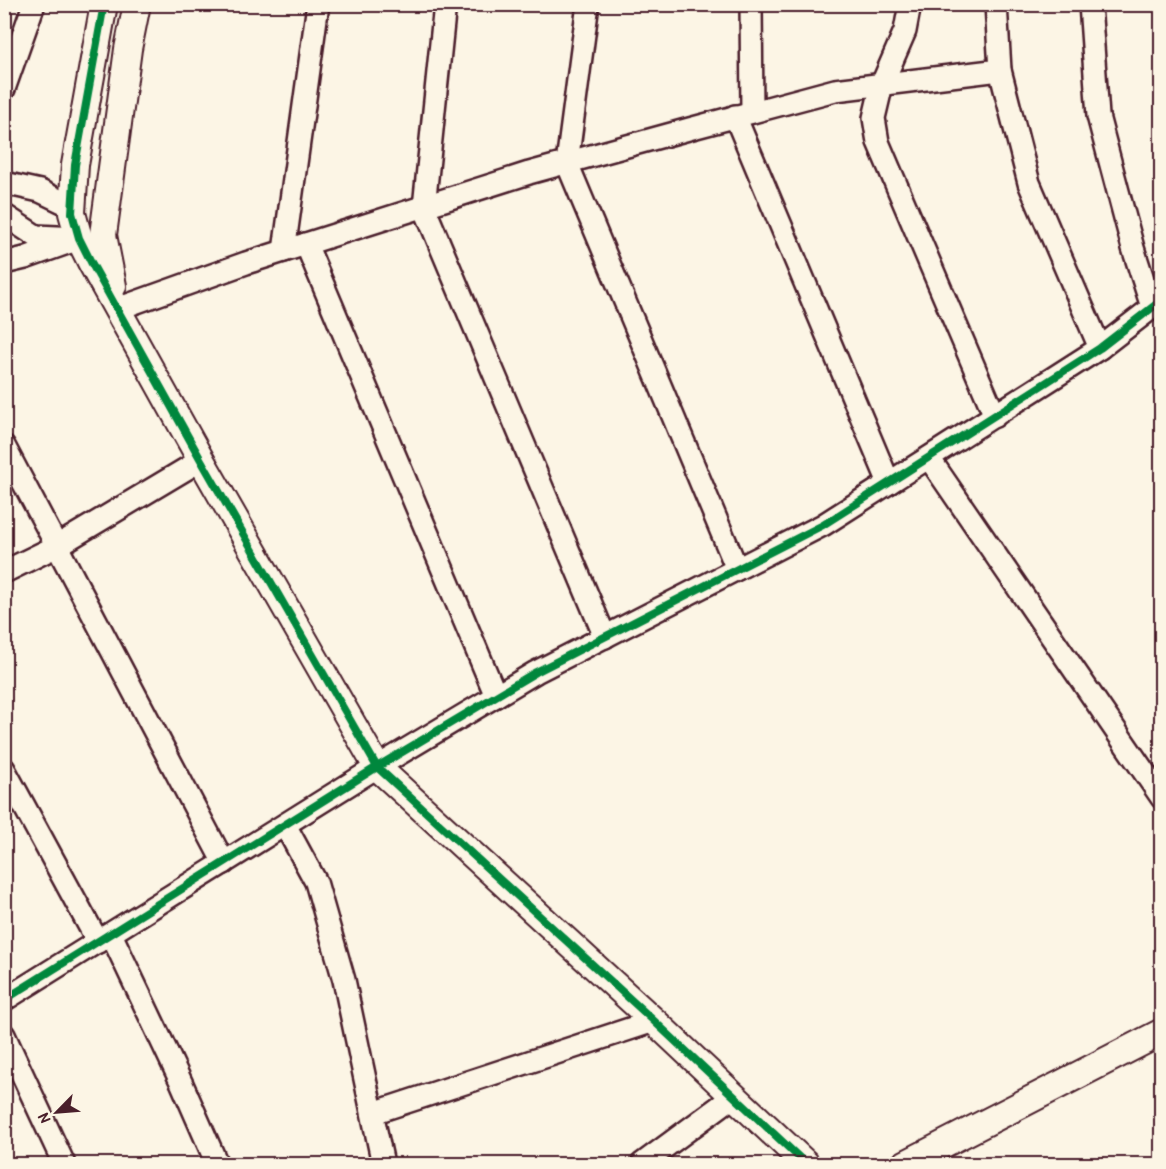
<svg xmlns="http://www.w3.org/2000/svg" width="1166" height="1169" font-family="'Patrick Hand',sans-serif">
	<style>
		.lines { fill: none; stroke-linecap: round; stroke-linejoin: round }
		.minor-casing { stroke: #4a1f2b; stroke-width: 26 }
		.tertiary-casing { stroke: #4a1f2b; stroke-width: 30 }
		.minor { stroke: #fcf5e5; stroke-width: 21 }
		.tertiary { stroke: #fcf5e5; stroke-width: 26 }
		.cycleway-casing { stroke: #fcf5e5; stroke-width: 11 }
		.cycleway { stroke: #00873e; stroke-width: 8 }
	</style>
	<rect width="100%" height="100%" fill="#fcf5e5"/>
	<filter id="ink" filterUnits="userSpaceOnUse"><feTurbulence type="fractalNoise" baseFrequency=".0167" numOctaves="2"/><feDisplacementMap in="SourceGraphic" scale="12" xChannelSelector="R" yChannelSelector="G"/><feConvolveMatrix kernelMatrix="1 2 1 2 8 2 1 2 1" color-interpolation-filters="sRGB"/></filter>
	<g filter="url(#ink)">
		<g class="lines">
			<g class="minor-casing">
				<g id="minor">
					<polyline points="445,4 424,207 605,637"/>
					<polyline points="588,4 567,163 737,569"/>
					<polyline points="751,4 752,112"/>
					<polyline points="910,4 905,31 882,84 874,118 878,142 995,416"/>
					<polyline points="996,4 1000,70 1029,183 1100,348"/>
					<polyline points="1090,4 1098,116 1133,248 1152,307"/>
					<polyline points="4,89 34,4"/>
					<polyline points="735,116 889,483"/>
					<polyline points="4,183 40,191 73,207"/>
					<polyline points="4,215 36,236 79,238"/>
					<polyline points="306,244 496,696"/>
					<polyline points="284,251 318,4"/>
					<polyline points="4,263 25,258 70,242"/>
					<polyline points="117,309 246,263 529,173 689,129 835,90 1000,70"/>
					<polyline points="4,446 224,863"/>
					<polyline points="929,458 1162,798"/>
					<polyline points="4,572 57,546 201,460"/>
					<polyline points="4,769 98,942"/>
					<polyline points="285,825 316,882 344,980 383,1164"/>
					<polyline points="111,934 182,1084 217,1164"/>
					<polyline points="4,1000 377,767 536,672 823,525 1100,348 1162,300"/>
					<polyline points="4,1035 64,1164"/>
					<polyline points="373,1113 654,1021"/>
					<polyline points="642,1164 734,1096"/>
				</g>
			</g>
			<g class="tertiary-casing">
				<g id="tertiary">
					<polyline points="104,4 75,165 72,213 79,238 92,264 201,460 377,767 654,1021 806,1164"/>
					<polyline points="113,286 103,235 128,49 137,4"/>
					<polyline points="905,1164 1162,1032"/>
				</g>
			</g>
			<use href="#minor" class="minor"/>
			<use href="#tertiary" class="tertiary"/>
			<g class="cycleway-casing">
				<g id="cycleway">
					<polyline points="104,4 75,165 72,213 79,238 92,264 201,460 377,767 654,1021 806,1164"/>
					<polyline points="4,1000 377,767 536,672 823,525 1100,348 1162,300"/>
				</g>
			</g>
			<use href="#cycleway" class="cycleway"/>
		</g>
	</g>
	<rect width="1166" height="1169" fill="none" stroke="#fcf5e5" stroke-width="24"/>
	<rect x="12" y="12" width="1142" height="1145" fill="none" stroke="#4a1f2b" stroke-width="2" filter="url(#ink)"/>
	<g transform="translate(57 1112) rotate(245)" stroke="#fcf5e5" stroke-width="4.5" paint-order="stroke">
	<path d="M0-4.5L10 22L0 15L-10 22Z" fill="#4a1f2b"/>
	<text y="-9" font-size="16" font-weight="bold" text-anchor="middle" fill="#4a1f2b">N</text>
	</g>
</svg>
